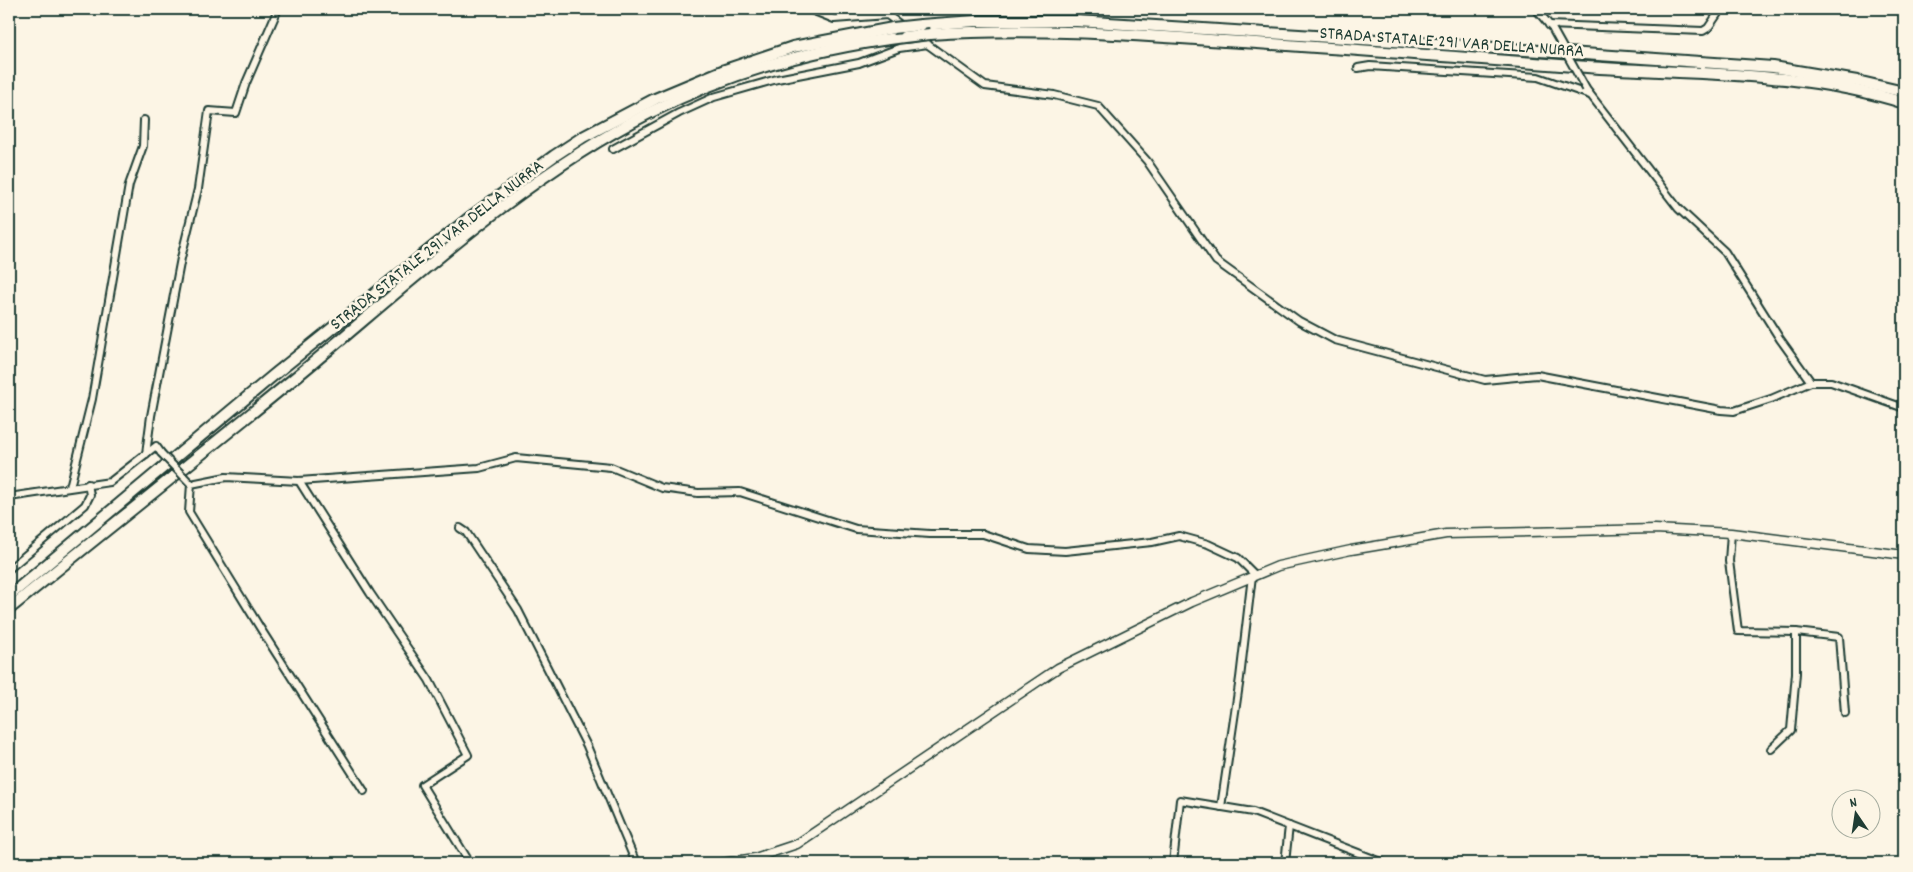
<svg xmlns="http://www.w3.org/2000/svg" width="1913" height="872" font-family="Dekko,sans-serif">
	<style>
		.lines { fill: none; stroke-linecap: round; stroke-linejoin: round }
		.minor-casing { stroke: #1f3d34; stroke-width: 10 }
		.tertiary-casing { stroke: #1f3d34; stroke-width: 11 }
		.trunk-casing { stroke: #1f3d34; stroke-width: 14 }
		.minor { stroke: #fcf5e5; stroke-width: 6 }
		.tertiary { stroke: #fcf5e5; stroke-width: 8 }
		.trunk { stroke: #fcf5e5; stroke-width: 10 }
		.minor-bridge-casing { stroke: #1f3d34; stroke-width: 10; stroke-linecap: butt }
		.trunk-bridge-casing { stroke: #1f3d34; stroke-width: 14; stroke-linecap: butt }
		.minor-bridge { stroke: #fcf5e5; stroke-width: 6 }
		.trunk-bridge { stroke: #fcf5e5; stroke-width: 10 }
		.labels { text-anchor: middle; stroke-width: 5; stroke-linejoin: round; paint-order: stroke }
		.street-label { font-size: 18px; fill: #1f3d34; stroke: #fcf5e5 }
	</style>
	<rect width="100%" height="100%" fill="#fcf5e5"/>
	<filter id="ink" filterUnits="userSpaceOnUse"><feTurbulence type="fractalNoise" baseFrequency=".02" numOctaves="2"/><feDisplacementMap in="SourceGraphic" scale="10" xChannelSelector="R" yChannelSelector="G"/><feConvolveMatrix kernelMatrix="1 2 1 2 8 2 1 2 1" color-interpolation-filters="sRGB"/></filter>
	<g filter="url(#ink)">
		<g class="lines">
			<g class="minor-casing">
				<g id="minor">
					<polyline points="809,9 834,19 887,15 985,86 1054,95 1098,106 1147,161 1216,261 1299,321 1335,340 1485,380 1537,375 1721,410 1734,411 1771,399 1811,382 1831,382 1904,408"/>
					<polyline points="1536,9 1551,27"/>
					<polyline points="1549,25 1703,31 1708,28 1721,9"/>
					<polyline points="1358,68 1370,66 1538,77 1590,95"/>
					<polyline points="1586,89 1678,208 1725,252 1780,339 1811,382"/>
					<polyline points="613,149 679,113 714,97 777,79 859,63 899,48 928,44"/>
					<polyline points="146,454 151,416 181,258 198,189 209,111 236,113 246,83 278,9"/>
					<polyline points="299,481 370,593 429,680 468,755 422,785 470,863"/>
					<polyline points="70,487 92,399 129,185 143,146 144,120"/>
					<polyline points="9,497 110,482 156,446 161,453"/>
					<polyline points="460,528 466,532 518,610 587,746 636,863"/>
					<polyline points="1731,533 1729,561 1738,631 1796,632 1839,637 1845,713"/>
					<polyline points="9,569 85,505 90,495 88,484"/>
					<polyline points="1771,749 1791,730 1796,673 1796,632"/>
					<polyline points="364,791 262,631 189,512 191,484 226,477 299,481 479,468 516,458 611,467 662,488 698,493 740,492 856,529 930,534 983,534 1029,549 1065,551 1152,542 1179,536 1208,544 1238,558 1255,575"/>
					<polyline points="1221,807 1240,678 1252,576"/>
					<polyline points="1173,863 1180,800 1253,812 1384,863"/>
					<polyline points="1285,863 1289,826"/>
				</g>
			</g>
			<g class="tertiary-casing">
				<polyline id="tertiary" points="722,863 755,858 797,844 1058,668 1192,602 1278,566 1351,550 1446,534 1655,529 1731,533 1904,555"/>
			</g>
			<g class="trunk-casing">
				<g id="trunk">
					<polyline points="921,25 975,21 1077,21 1393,41 1773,67 1857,81 1904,92"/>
					<path d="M 930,34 C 1028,27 1126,34 1225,41 C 1341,48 1457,57 1573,66 C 1683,75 1798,69 1904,103"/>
					<polyline points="9,596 275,374 468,219 554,156 583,137 655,99 722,71 793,47 893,28"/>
					<path d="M 9,609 C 108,528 209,449 308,367 C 416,277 525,176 651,112 C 729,72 817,48 904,37"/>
				</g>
			</g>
			<use href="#minor" class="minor"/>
			<use href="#tertiary" class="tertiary"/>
			<use href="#trunk" class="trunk"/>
			<g class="minor-bridge-casing">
				<g id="minor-bridge">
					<polyline points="1553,30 1586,89"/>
					<polyline points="161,453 191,484"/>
				</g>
			</g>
			<g class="trunk-bridge-casing">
				<g id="trunk-bridge">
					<polyline points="893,28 921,25"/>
					<polyline points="904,37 930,34"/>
				</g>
			</g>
			<use href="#minor-bridge" class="minor-bridge"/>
			<use href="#trunk-bridge" class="trunk-bridge"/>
		</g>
	</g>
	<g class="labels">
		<g class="street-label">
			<text transform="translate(1452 41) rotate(4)" y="6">STRADA STATALE 291 VAR DELLA NURRA</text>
			<text transform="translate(436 244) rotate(-38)" y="6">STRADA STATALE 291 VAR DELLA NURRA</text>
		</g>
	</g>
	<rect width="1913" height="872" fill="none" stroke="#fcf5e5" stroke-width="30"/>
	<rect x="15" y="15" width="1883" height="842" fill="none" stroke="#1f3d34" stroke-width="2" filter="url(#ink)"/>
	<g transform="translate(1856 814) rotate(347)"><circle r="24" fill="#fcf5e5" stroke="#a4ab9e"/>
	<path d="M0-4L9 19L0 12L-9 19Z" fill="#1f3d34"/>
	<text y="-8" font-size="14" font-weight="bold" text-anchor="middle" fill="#1f3d34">N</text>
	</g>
</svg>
